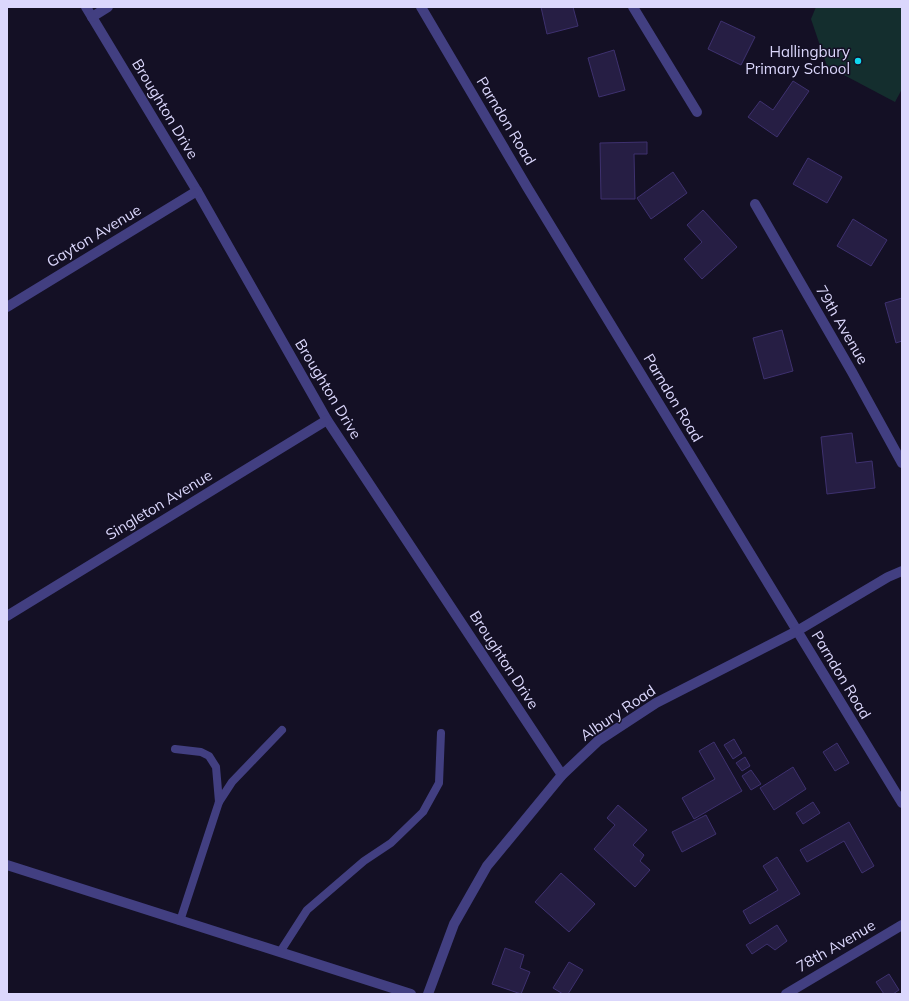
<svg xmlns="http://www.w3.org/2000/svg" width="909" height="1001" font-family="Mulish,sans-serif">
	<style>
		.green { fill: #142e2e }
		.building { fill: #261e44; stroke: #3e316f }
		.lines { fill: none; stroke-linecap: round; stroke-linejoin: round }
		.service { stroke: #423f81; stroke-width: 8 }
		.minor { stroke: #423f81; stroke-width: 10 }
		.poi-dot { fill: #10d8ef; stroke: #141025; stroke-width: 1.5 }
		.labels { text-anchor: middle; stroke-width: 3; stroke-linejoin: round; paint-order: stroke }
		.poi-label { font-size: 15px; fill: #dbd7fc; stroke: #141025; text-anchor: end }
		.street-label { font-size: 15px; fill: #dbd7fc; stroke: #141025 }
	</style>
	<rect width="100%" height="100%" fill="#141025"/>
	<polygon class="green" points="816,7 902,7 902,89 895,102 827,66 811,19"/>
	<g class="building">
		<polygon points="541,7 573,7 578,26 547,34"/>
		<polygon points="721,21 755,37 741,65 708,49"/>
		<polygon points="614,50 625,90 599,97 588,58"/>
		<polygon points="793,81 809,91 777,137 748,117 760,101 773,110"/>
		<polygon points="647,142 647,154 634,154 635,199 601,199 600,143"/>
		<polygon points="808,158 842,177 827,203 793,184"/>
		<polygon points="673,172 687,193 651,219 637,198"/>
		<polygon points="703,210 737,247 702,279 684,259 702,242 687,225"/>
		<polygon points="853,219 887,240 871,266 837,246"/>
		<polygon points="902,298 902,341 896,343 885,303"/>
		<polygon points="782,330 793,371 764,379 753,338"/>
		<polygon points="852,433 856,463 872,461 875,488 827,494 821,437"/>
		<polygon points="734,739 742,753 733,759 724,745"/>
		<polygon points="714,742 742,791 694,819 682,798 715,779 699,751"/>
		<polygon points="837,743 849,763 835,771 823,752"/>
		<polygon points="745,757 750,766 742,771 736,763"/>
		<polygon points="793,767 806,789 774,810 760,788"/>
		<polygon points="751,770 761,784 751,790 742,776"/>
		<polygon points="813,802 820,813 803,824 796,813"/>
		<polygon points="618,805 647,830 633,845 644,855 640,861 650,870 635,887 594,849 615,825 607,818"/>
		<polygon points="706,815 716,834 682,852 672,832"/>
		<polygon points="849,822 874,866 862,873 844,841 807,862 800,850"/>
		<polygon points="777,857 800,894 750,924 743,911 778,890 763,866"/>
		<polygon points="561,873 595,904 569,932 535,902"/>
		<polygon points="777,925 787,941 775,950 767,944 752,954 746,945"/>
		<polygon points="505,948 524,955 520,968 530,972 521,994 492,984"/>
		<polygon points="569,962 583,970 568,994 563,994 553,988"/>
		<polygon points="889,974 899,990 893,994 884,994 876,982"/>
	</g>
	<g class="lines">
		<g class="service">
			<polyline points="175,749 201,752 209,756 216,767 219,802 180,921"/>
			<polyline points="219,802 232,782 282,730"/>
			<polyline points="280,952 307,910 364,861 391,843 423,812 439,783 441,733"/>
		</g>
		<g class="minor">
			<polyline points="86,7 197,191 327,420 562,775"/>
			<polyline points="421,7 527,187 902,803"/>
			<polyline points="633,7 697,112"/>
			<polyline points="92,17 108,7"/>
			<polyline points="755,204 852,372 902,463"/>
			<polyline points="7,307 197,191"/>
			<polyline points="7,616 327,420"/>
			<polyline points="7,865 411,994"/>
			<polyline points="428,994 454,924 487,866 562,775 598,741 656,703 797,631 888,577 902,571"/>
			<polyline points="786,994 902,925"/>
		</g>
	</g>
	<circle class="poi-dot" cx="858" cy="61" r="4"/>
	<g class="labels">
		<g class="poi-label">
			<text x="850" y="57">Hallingbury<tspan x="850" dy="17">Primary School</tspan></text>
		</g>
		<g class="street-label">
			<text transform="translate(165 109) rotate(59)" y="5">Broughton Drive</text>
			<text transform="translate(506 121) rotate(59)" y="5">Parndon Road</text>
			<text transform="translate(94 236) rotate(-31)" y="5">Gayton Avenue</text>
			<text transform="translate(842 325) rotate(60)" y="5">79th Avenue</text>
			<text transform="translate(328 389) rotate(59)" y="5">Broughton Drive</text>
			<text transform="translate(673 398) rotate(59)" y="5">Parndon Road</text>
			<text transform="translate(159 505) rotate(-31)" y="5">Singleton Avenue</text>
			<text transform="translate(504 660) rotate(57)" y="5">Broughton Drive</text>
			<text transform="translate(841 675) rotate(59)" y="5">Parndon Road</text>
			<text transform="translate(618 713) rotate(-34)" y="5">Albury Road</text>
			<text transform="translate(836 946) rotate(-30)" y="5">78th Avenue</text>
		</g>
	</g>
	<rect width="909" height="1001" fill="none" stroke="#dbd7fc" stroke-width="16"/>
</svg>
